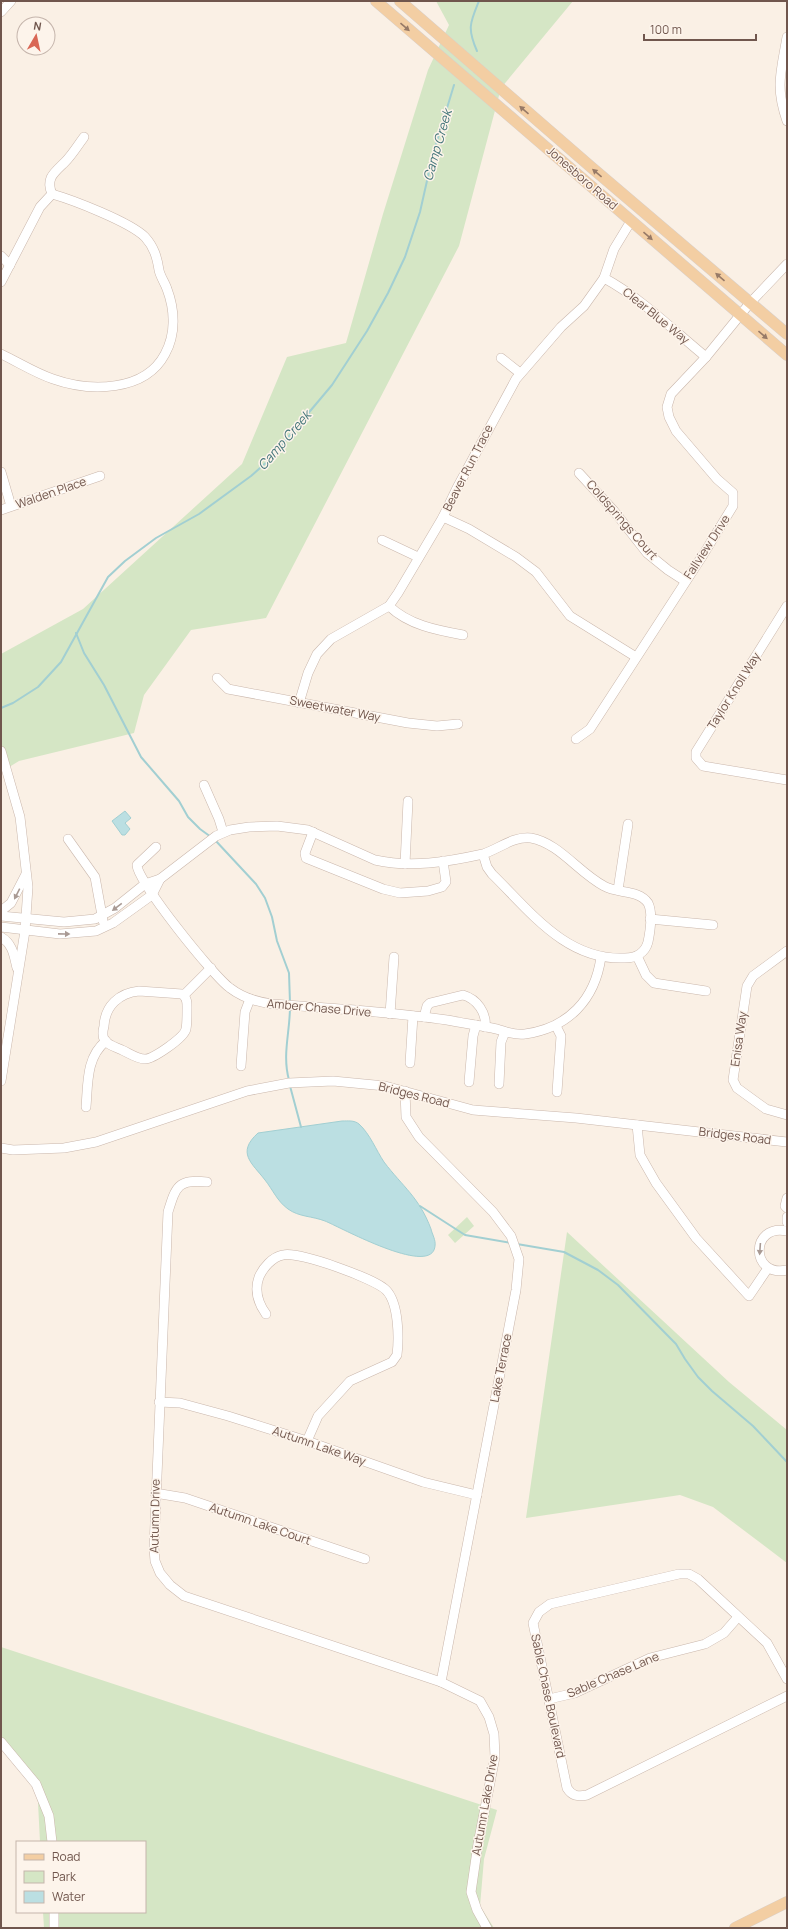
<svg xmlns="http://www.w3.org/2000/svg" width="788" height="1929" font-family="Manrope,sans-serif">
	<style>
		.green { fill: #d5e6c5 }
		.water { fill: #bbdfe2; stroke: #a2cfd2 }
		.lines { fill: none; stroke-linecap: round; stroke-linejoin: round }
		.stream { stroke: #a2cfd2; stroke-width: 2 }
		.minor-casing { stroke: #cab7ac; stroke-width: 10 }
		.major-casing { stroke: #d7d0cd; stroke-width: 12 }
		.minor { stroke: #fff; stroke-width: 9 }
		.major { stroke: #f3cea3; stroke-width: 11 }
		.oneway { fill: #977a67 }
		.oneway2 { fill: #a99a94 }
		.labels { text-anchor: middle; stroke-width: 3; stroke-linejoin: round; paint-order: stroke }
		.street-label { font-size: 12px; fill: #70564d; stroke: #fdf4eb }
		.water-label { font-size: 13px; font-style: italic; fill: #45777b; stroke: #fdf4eb }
	</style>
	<rect width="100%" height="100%" fill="#faf0e5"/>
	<g class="green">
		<polygon points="436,1 573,1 501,88 459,246 266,618 191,630 144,695 134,733 19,761 1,772 1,654 83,609 242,464 287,357 346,343 383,214 428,70 449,25"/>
		<polygon points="467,1217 474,1226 455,1243 448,1235"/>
		<polygon points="567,1232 729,1382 787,1430 787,1563 713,1507 680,1495 526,1518"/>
		<polygon points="1,1647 497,1810 484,1859 480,1906 494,1928 44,1928 43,1912 145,1912 145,1842 40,1842 37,1783 1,1745"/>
	</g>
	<g class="water">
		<polygon points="125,811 131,818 125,823 130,829 125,835 122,835 112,821"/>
		<path d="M 342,1121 C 348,1121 354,1120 359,1124 C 370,1134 376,1150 384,1162 C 403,1187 419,1197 431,1229 C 432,1234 436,1240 435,1246 C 432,1278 340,1227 325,1221 C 312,1216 299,1217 288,1209 C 277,1201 273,1190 265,1180 C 252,1163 236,1153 258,1133 Z"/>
	</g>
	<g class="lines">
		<g class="stream">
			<path d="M 477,51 C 467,28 470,23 479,1"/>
			<polyline points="76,633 84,653 104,685 141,757 179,801 188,817 200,829 211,837"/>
			<polyline points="1,708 13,703 38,687 61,662 108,577 125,561 156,538 199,514 251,476 269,460 332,385 367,331 388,293 405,257 420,212 433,154 454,85"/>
			<polyline points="215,840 256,884 265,898 272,917 277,941 289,973 290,1003"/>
			<path d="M 289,1080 C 282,1055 290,1032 290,1007"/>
			<polyline points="290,1086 301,1127"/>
			<polyline points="420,1206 465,1235 511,1243"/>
			<polyline points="517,1244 564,1252 598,1270 618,1285 676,1344 685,1359 698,1377 712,1391 753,1426 787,1462"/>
		</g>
		<g class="minor-casing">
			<g id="minor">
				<polyline points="1,12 11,1"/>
				<path d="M 787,37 C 781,72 775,87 787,121"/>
				<path d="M 52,194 C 45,178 55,172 65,162 C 72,155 78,145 84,137"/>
				<polyline points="1,256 10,265"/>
				<path d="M 604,278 C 641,298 673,330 706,357"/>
				<polyline points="1,282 40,207 52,194"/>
				<path d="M 1,354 C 18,362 35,373 53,379 C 90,392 145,392 165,354 C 176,334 175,310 167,289 C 165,283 160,276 159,270 C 157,257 154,247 145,237 C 130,222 73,200 52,194"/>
				<polyline points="501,358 520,373"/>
				<polyline points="1,472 11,506"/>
				<polyline points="579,473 614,511 647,553 668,570 685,581"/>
				<polyline points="1,510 100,476"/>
				<polyline points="443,517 469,529 516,557 536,572 570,616 636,657"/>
				<polyline points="382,540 418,557"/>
				<path d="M 389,606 C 409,625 436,630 463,635"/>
				<polyline points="787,606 696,752 696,758 703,766 787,780"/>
				<polyline points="217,678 228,689 408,723 437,726 458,724"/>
				<polyline points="299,703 308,673 317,654 331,639 389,606 398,593 443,517 457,488 516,379 561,327 584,306 604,278 614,249 631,221"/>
				<polyline points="576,739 590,729 703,555 733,506 733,493 717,479 676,431 669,417 667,407 671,394 706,357 750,303 787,264"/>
				<polyline points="1,751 20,817 28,887 25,931 1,1081"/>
				<polyline points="204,785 219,819 223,832"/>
				<polyline points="313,832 305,853 306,858 383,889 400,893 428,891 442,887 446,882 443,861"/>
				<polyline points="68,839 95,877 103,921"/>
				<path d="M 156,847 L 137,865 C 137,881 214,977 230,988 C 243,998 257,1002 272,1004 C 331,1008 390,1012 447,1020 C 462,1023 477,1025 492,1028 C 503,1030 513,1036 525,1034 C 568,1028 595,1000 601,957"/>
				<polyline points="405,864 408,801"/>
				<polyline points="618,890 628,824"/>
				<polyline points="1,911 11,903 26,874"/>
				<path d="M 1,916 L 64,922 L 95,919 L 115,908 L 145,884 L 160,879 L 216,836 L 230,830 L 249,827 L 277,826 L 308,830 L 375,860 C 411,868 447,862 483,854 L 487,867 L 492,874 C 530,911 566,961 625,958 C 636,958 645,953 648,942 C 650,932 653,913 648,903 C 638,889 617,894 604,886 C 579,873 559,843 531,838 C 513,836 499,849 483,854"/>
				<polyline points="650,919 713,925"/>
				<polyline points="1,927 60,934 96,931 113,923 152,895 160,879"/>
				<path d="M 1,937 C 13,944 14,956 17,968"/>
				<polyline points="787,951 753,976 747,986 733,1080 737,1088 766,1109 787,1115"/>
				<polyline points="637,956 646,975 654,983 706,991"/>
				<path d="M 139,991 L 182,994 C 188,999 187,1004 187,1011 C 187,1017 187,1024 186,1029 C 184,1038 153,1059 145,1059 C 137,1059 129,1053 122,1050 C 116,1047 107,1045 104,1039 C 102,1035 103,1030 104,1026 C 105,1006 119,993 139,991 Z"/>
				<polyline points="184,995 211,968"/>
				<polyline points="390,1014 394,957"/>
				<path d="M 424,1017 L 427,1006 L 430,1003 L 463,995 C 477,999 487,1013 485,1027"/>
				<polyline points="556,1026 561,1036 557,1092"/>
				<polyline points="410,1063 413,1016"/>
				<polyline points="241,1066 245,1012 250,999"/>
				<polyline points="469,1082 473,1036 476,1025"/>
				<polyline points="499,1084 501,1042 505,1032"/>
				<polyline points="405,1091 406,1117 419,1137 493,1212 511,1236 519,1259 516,1290 441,1682"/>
				<path d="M 86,1107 C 88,1084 86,1057 106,1041"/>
				<polyline points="637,1125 640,1155 656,1183 696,1238 749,1296 768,1268"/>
				<polyline points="1,1148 13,1150 64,1148 96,1142 247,1091 289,1083 333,1081 385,1086 473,1110 576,1118 787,1142"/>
				<path d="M 207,1182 C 178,1179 176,1186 168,1212 L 154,1548 L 155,1561 L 160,1573 L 170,1585 L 184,1596 L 441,1682 L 480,1701 L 489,1717 L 494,1734 L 495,1757 L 478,1844 L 471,1892 L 477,1910 L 487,1928"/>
				<polyline points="787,1198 785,1206 787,1208"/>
				<polyline points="787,1217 787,1222"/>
				<path d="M 787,1231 C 750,1223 750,1278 787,1270"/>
				<path d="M 266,1314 C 258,1303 254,1291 259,1277 C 263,1268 272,1257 283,1255 C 299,1251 375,1279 386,1290 C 399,1303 399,1339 397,1355 L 392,1362 L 350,1381 L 318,1416 L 307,1441"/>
				<polyline points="159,1402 180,1403 228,1416 307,1441 423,1482 477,1495"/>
				<polyline points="155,1493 185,1498 365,1559"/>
				<path d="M 787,1679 L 767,1643 L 698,1579 L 689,1574 L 679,1574 L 550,1604 L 539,1612 L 533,1623 L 567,1788 C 572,1796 578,1797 587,1795 L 787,1696"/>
				<polyline points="549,1699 575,1693 650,1658 705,1644 724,1633 738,1617"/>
				<polyline points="1,1742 36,1784 49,1816 52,1842"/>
				<polyline points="54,1928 54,1912"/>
			</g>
		</g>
		<g class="major-casing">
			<g id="major">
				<polyline points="376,1 787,355"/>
				<polyline points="400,1 591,167 787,334"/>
				<polyline points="735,1928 787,1902"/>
			</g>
		</g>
		<use href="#minor" class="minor"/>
		<use href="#major" class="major"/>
	</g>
	<defs><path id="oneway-solid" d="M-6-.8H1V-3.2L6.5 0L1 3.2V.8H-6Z"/></defs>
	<g class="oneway">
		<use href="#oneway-solid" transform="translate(405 27) rotate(41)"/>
		<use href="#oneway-solid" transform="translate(524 110) rotate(-139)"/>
		<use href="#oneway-solid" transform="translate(597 173) rotate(-140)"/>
		<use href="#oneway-solid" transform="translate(648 236) rotate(41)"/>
		<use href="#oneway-solid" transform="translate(720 277) rotate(-139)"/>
		<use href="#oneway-solid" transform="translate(763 335) rotate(41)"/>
	</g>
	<g class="oneway2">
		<use href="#oneway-solid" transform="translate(17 894) rotate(117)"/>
		<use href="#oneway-solid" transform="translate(117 907) rotate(143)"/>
		<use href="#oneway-solid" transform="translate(64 934) rotate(1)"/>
		<use href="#oneway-solid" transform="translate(760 1249) rotate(94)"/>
	</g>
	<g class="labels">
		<g class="street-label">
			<text transform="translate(582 178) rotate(41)" y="4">Jonesboro Road</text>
			<text transform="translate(656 316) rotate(39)" y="4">Clear Blue Way</text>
			<text transform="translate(468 468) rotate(-63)" y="4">Beaver Run Trace</text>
			<text transform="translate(51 493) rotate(-19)" y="4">Walden Place</text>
			<text transform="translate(622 520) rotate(49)" y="4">Coldsprings Court</text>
			<text transform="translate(707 547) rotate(-57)" y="4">Fallview Drive</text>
			<text transform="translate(734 691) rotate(-58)" y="4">Taylor Knoll Way</text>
			<text transform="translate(335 709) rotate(11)" y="4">Sweetwater Way</text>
			<text transform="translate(319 1008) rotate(5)" y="4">Amber Chase Drive</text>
			<text transform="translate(739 1039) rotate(-82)" y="4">Enisa Way</text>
			<text transform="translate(414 1095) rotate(14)" y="4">Bridges Road</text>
			<text transform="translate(735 1136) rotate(7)" y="4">Bridges Road</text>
			<text transform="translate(501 1368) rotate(-79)" y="4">Lake Terrace</text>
			<text transform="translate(319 1446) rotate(19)" y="4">Autumn Lake Way</text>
			<text transform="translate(155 1516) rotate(-89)" y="4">Autumn Drive</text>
			<text transform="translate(260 1524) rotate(19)" y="4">Autumn Lake Court</text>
			<text transform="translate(613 1675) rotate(-23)" y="4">Sable Chase Lane</text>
			<text transform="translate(548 1696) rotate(78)" y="4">Sable Chase Boulevard</text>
			<text transform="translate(485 1805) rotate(-80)" y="4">Autumn Lake Drive</text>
		</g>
		<g class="water-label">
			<text transform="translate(437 145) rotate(-74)" y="5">Camp Creek</text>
			<text transform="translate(284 440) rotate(-49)" y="5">Camp Creek</text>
		</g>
	</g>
	<rect width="788" height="1929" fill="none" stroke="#70564d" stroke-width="4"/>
	<rect x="16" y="1841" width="130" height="72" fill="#fdf4eb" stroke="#c5b5ac"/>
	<rect x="24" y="1854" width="20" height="6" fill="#f3cea3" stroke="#c5b5ac"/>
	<text x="52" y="1861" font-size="12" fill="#70564d">Road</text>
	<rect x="24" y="1871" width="20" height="12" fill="#d5e6c5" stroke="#c5b5ac"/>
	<text x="52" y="1881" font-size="12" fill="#70564d">Park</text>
	<rect x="24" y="1891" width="20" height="12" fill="#bbdfe2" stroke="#c5b5ac"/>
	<text x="52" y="1901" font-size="12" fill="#70564d">Water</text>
	<g transform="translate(36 36) rotate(9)"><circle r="19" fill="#fdf4eb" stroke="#c5b5ac"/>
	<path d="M0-3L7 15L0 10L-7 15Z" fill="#d96755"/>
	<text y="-6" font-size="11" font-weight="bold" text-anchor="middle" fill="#70564d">N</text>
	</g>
	<path d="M644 34v6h112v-6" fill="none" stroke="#70564d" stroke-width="2"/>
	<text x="650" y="34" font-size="12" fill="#70564d" stroke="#fdf4eb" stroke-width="3" paint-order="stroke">100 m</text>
</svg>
